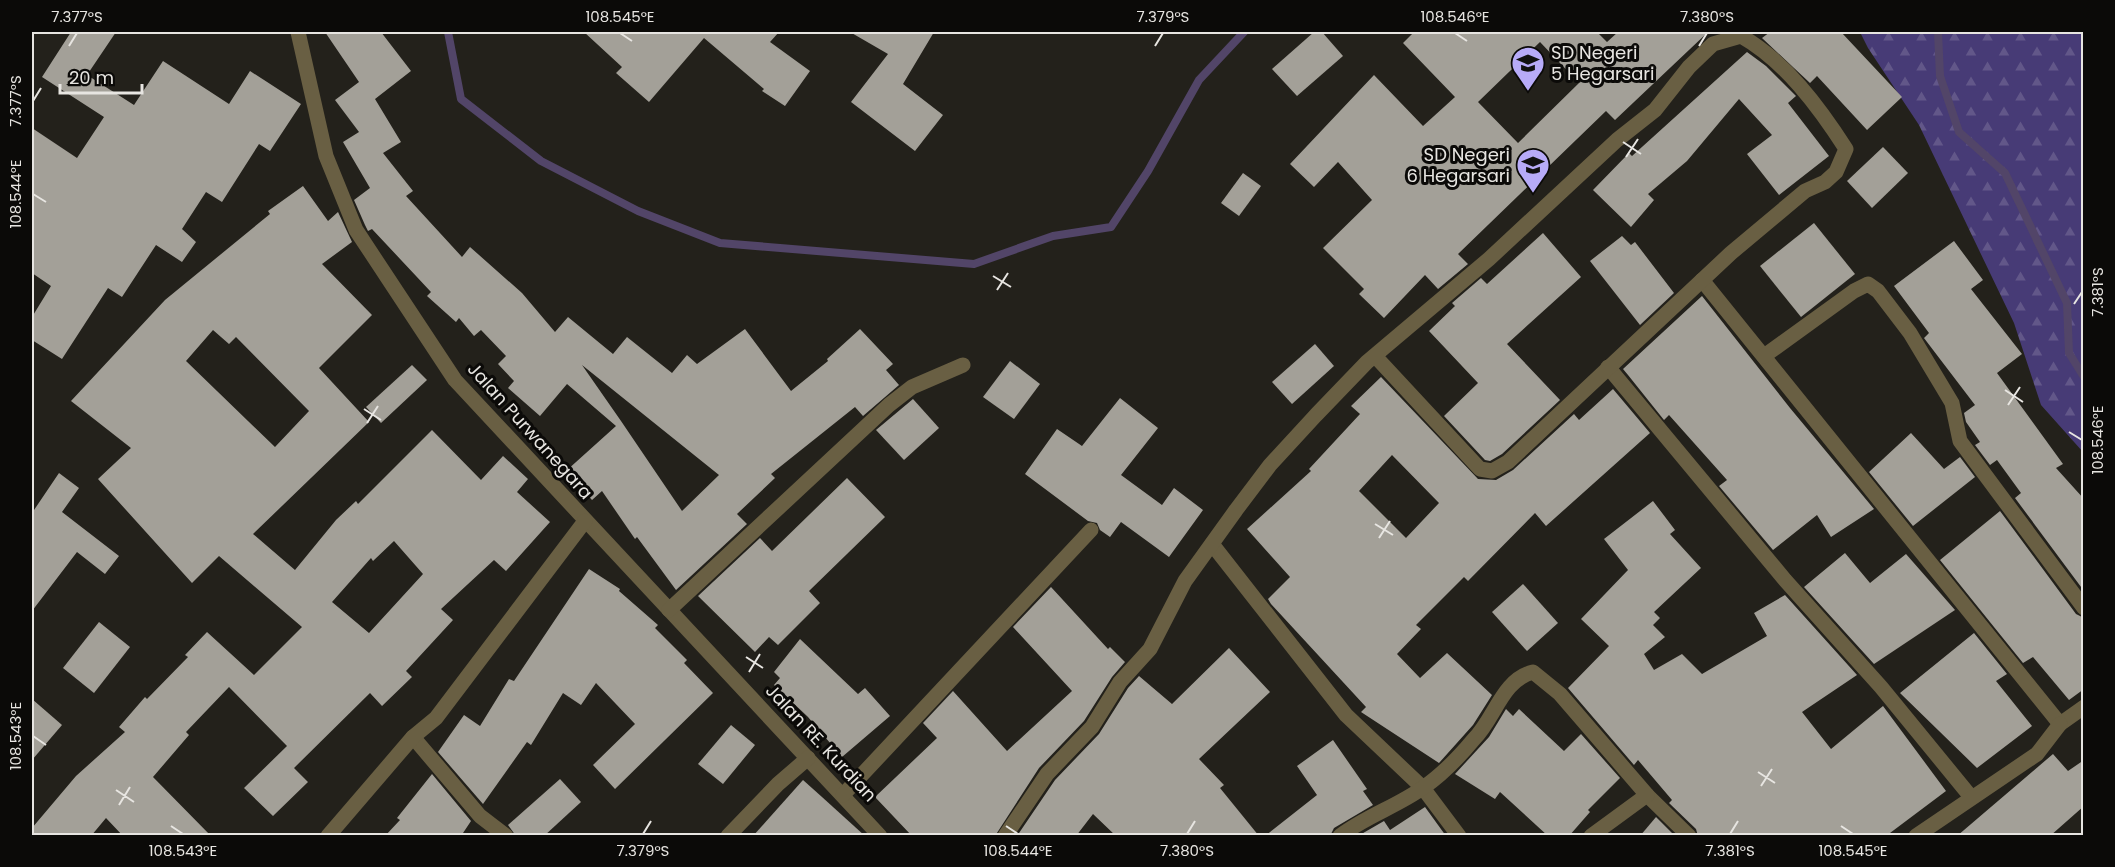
<svg xmlns="http://www.w3.org/2000/svg" width="2115" height="867" font-family="Poppins,sans-serif">
	<style>
		.forest { fill: url(#forest-firs) }
		.lines { fill: none; stroke-linecap: round; stroke-linejoin: round }
		.stream { stroke: #524568; stroke-width: 8 }
		.building { fill: #a3a098; fill-rule: evenodd }
		.minor { stroke: #695f43; stroke-width: 15 }
		.ticks { fill: none; stroke: #e7e5e1; stroke-width: 2 }
		.labels { text-anchor: middle; stroke-width: 6; stroke-linejoin: round; paint-order: stroke }
		.poi-label { font-size: 18px; fill: #e7e5e1; stroke: #0b0a08; text-anchor: start }
		.street-label { font-size: 18px; fill: #e7e5e1; stroke: #0b0a08 }
		.neatline { fill: none; stroke: #e7e5e1; stroke-width: 2 }
		.ticks-label { font-size: 15px; text-anchor: middle; fill: #e7e5e1 }
	</style>
	<defs>
		<pattern id="forest-firs" width="22" height="20" patternUnits="userSpaceOnUse" patternTransform="scale(1.5)"><rect width="22" height="20" fill="#473b76"/><path d="M5 1l3.5 6h-7zM16 11l3.5 6h-7z" fill="#625789"/></pattern>
	</defs>
	<rect width="100%" height="100%" fill="#23211b"/>
	<polygon class="forest" points="1860,32 2083,32 2083,452 2041,405 2014,323 1919,125 1868,48"/>
	<g class="lines">
		<g class="stream">
			<polyline points="448,32 461,99 541,161 638,211 720,243 974,264 1053,236 1111,227 1148,171 1199,80 1244,32"/>
			<polyline points="1938,32 1940,76 1959,132 2005,173 2067,303 2069,353 2084,377"/>
		</g>
	</g>
	<g class="building">
		<polygon points="71,32 116,32 87,75 134,105 163,61 229,104 250,71 301,104 270,151 259,144 222,202 206,192 182,229 196,242 182,262 156,245 122,297 108,288 62,359 32,340 32,317 51,286 32,273 32,128 77,158 104,117 42,77"/>
		<path d="M 325,32 L 381,32 L 411,71 L 375,99 L 401,142 L 383,153 L 413,191 L 406,196 L 462,257 L 470,247 L 522,293 L 555,332 L 568,317 L 613,354 L 627,337 L 672,373 L 687,355 L 697,364 L 745,329 L 791,391 L 828,361 L 827,359 L 860,329 L 893,364 L 886,370 L 899,385 L 863,416 L 855,407 L 771,474 L 775,478 L 737,514 L 747,524 L 676,590 L 637,537 L 635,539 L 602,491 L 592,500 L 566,471 L 616,426 L 567,384 L 540,416 L 508,388 L 514,381 L 498,364 L 506,356 L 481,330 L 474,336 L 459,318 L 456,322 L 427,296 L 431,292 L 372,229 L 368,231 L 365,225 L 354,200 L 370,188 L 343,142 L 359,132 L 335,100 L 359,82 ZM 582,365 L 719,475 L 682,511 L 621,421 Z"/>
		<polygon points="584,32 779,32 770,42 810,71 785,106 762,91 764,89 704,38 649,102 616,73 622,67"/>
		<polygon points="850,32 934,32 903,84 943,115 915,151 851,102 888,54"/>
		<polygon points="1314,32 1322,32 1343,56 1297,96 1272,69"/>
		<path d="M 1414,32 L 1597,32 L 1607,42 L 1618,32 L 1708,32 L 1615,120 L 1606,111 L 1458,254 L 1468,264 L 1438,289 L 1425,275 L 1384,318 L 1359,294 L 1364,289 L 1323,248 L 1372,200 L 1338,162 L 1314,187 L 1290,164 L 1374,75 L 1423,126 L 1455,97 L 1403,43 ZM 1540,42 L 1579,83 L 1518,143 L 1478,102 Z"/>
		<polygon points="1770,32 1841,32 1902,97 1867,130 1817,76 1810,83 1762,38"/>
		<polygon points="1747,52 1766,66 1796,96 1788,103 1829,156 1779,195 1747,154 1772,135 1739,99 1687,161 1648,194 1654,200 1631,227 1593,190 1629,153 1632,156"/>
		<polygon points="1883,147 1908,173 1872,208 1847,181"/>
		<polygon points="1243,173 1261,186 1239,216 1221,203"/>
		<path d="M 303,186 L 328,221 L 338,212 L 352,242 L 322,264 L 372,315 L 319,368 L 369,422 L 253,534 L 295,570 L 336,520 L 356,501 L 358,504 L 432,430 L 481,480 L 503,456 L 528,479 L 517,492 L 550,522 L 506,571 L 494,560 L 441,609 L 453,620 L 406,671 L 412,677 L 382,706 L 370,693 L 294,768 L 308,782 L 273,816 L 244,788 L 287,746 L 229,687 L 186,732 L 189,735 L 153,777 L 211,836 L 123,836 L 106,818 L 91,836 L 32,836 L 32,828 L 76,776 L 125,732 L 119,727 L 145,697 L 147,699 L 188,657 L 185,655 L 207,632 L 254,675 L 302,627 L 219,556 L 192,583 L 98,479 L 131,448 L 71,401 L 165,300 L 270,214 L 268,211 ZM 213,330 L 229,344 L 236,337 L 309,411 L 275,447 L 186,361 ZM 394,541 L 423,574 L 369,633 L 332,602 L 371,558 L 373,561 Z"/>
		<polygon points="1814,223 1855,274 1801,317 1760,266"/>
		<polygon points="1543,233 1581,277 1507,344 1560,400 1502,454 1490,461 1485,460 1444,416 1478,383 1429,331 1455,306 1452,303 1481,278 1487,284"/>
		<polygon points="1622,236 1631,245 1635,242 1674,293 1640,325 1590,261"/>
		<polygon points="1954,241 1983,280 1971,289 2022,354 1997,373 2063,464 2056,468 2084,499 2084,591 2015,498 2021,493 1997,460 1990,465 1975,445 1980,442 1966,422 1964,413 1975,405 1927,342 1924,338 1929,333 1894,286"/>
		<polygon points="1702,296 1790,408 1874,509 1831,537 1817,515 1773,550 1719,486 1727,480 1669,415 1664,420 1628,375 1623,369"/>
		<polygon points="1315,344 1334,366 1292,404 1272,382"/>
		<polygon points="1010,361 1040,384 1014,419 983,397"/>
		<polygon points="412,365 427,380 381,423 366,407"/>
		<path d="M 1381,377 L 1478,479 L 1496,480 L 1513,470 L 1574,414 L 1579,420 L 1613,389 L 1650,433 L 1546,526 L 1535,513 L 1468,581 L 1464,577 L 1416,625 L 1421,629 L 1397,654 L 1420,678 L 1447,653 L 1492,695 L 1473,725 L 1439,763 L 1361,712 L 1366,707 L 1271,604 L 1268,599 L 1290,577 L 1247,529 L 1311,471 L 1309,469 L 1360,414 L 1351,406 ZM 1392,455 L 1439,503 L 1406,538 L 1359,491 Z"/>
		<polygon points="1120,398 1158,428 1121,475 1162,505 1174,488 1203,510 1169,557 1121,522 1110,537 1100,530 1097,523 1088,521 1025,474 1057,429 1082,446"/>
		<polygon points="913,399 939,428 904,460 876,430"/>
		<polygon points="1911,433 1944,469 1960,457 1975,477 1913,526 1869,472"/>
		<polygon points="59,473 79,488 62,512 119,556 105,574 77,552 32,611 32,513"/>
		<polygon points="847,478 885,517 809,591 820,603 778,645 769,637 755,652 698,596 760,538 772,551"/>
		<polygon points="1653,501 1675,530 1670,534 1701,568 1654,612 1660,618 1653,625 1665,637 1644,654 1654,670 1682,654 1702,674 1767,636 1754,613 1785,595 1857,675 1802,712 1831,749 1883,706 1946,791 1886,836 1698,836 1696,829 1669,803 1672,800 1638,760 1634,765 1568,688 1609,646 1581,619 1628,570 1604,539"/>
		<polygon points="2000,511 2076,614 2084,618 2084,689 2069,700 2033,657 2023,663 1940,560"/>
		<polygon points="1845,553 1870,583 1906,554 1955,610 1874,664 1804,587"/>
		<polygon points="589,569 620,589 619,591 658,625 655,628 687,660 684,663 713,693 615,789 593,765 635,724 596,683 581,705 563,693 531,745 527,742 483,804 438,752 464,715 480,726 509,679 514,681"/>
		<polygon points="1523,584 1558,623 1527,651 1492,612"/>
		<polygon points="1051,587 1108,649 1110,647 1125,662 1112,677 1084,721 1039,768 995,836 912,836 875,797 937,738 923,723 953,691 1007,751 1072,691 1013,627"/>
		<polygon points="99,622 130,647 94,693 63,668"/>
		<polygon points="1974,633 2007,674 1996,681 2032,726 1977,768 1900,693"/>
		<polygon points="800,639 858,694 865,688 890,716 842,757 808,717 774,685 780,678 774,672"/>
		<polygon points="1229,648 1270,692 1199,759 1224,785 1220,788 1259,836 1116,836 1093,814 1076,836 1017,836 1055,780 1099,734 1128,688 1139,676 1172,704"/>
		<polygon points="32,699 62,725 32,760"/>
		<polygon points="1506,709 1513,716 1519,709 1564,751 1581,734 1620,778 1588,810 1590,812 1569,836 1548,836 1500,792 1495,799 1455,774 1489,737"/>
		<polygon points="731,725 755,745 723,784 698,764"/>
		<polygon points="1333,740 1367,789 1363,791 1373,805 1334,828 1330,836 1265,836 1317,795 1297,766"/>
		<polygon points="2053,754 2068,771 2084,760 2084,806 2050,836 1957,836"/>
		<polygon points="432,774 471,821 461,836 385,836 400,820 397,818"/>
		<polygon points="560,779 581,802 544,836 516,836 508,825"/>
		<polygon points="803,780 822,797 865,836 753,836"/>
		<polygon points="1425,807 1446,836 1358,836 1384,821 1390,830"/>
		<polygon points="1656,817 1675,836 1640,836"/>
	</g>
	<g class="lines">
		<g class="minor">
			<polyline points="298,32 326,156 356,230 455,380 880,836"/>
			<polyline points="1702,280 2060,724 2084,707"/>
			<polyline points="1764,356 1854,291 1868,284 1878,291 1910,333 1952,403 1960,441 2084,608"/>
			<polyline points="1608,367 1785,580 1881,687 1971,797"/>
			<polyline points="1212,544 1346,715 1423,788 1459,836"/>
			<polyline points="669,610 889,405 912,387 963,365"/>
			<polyline points="413,737 480,816 506,836"/>
			<polyline points="843,795 1091,530"/>
			<polyline points="1647,795 1689,836"/>
			<polyline points="328,836 413,737 436,718 585,521"/>
			<polyline points="728,836 778,784 808,758"/>
			<path d="M 1005,836 L 1047,774 L 1092,727 L 1120,682 L 1150,649 L 1185,581 L 1236,510 L 1270,465 L 1316,415 L 1367,362 L 1489,259 L 1617,140 L 1655,110 L 1689,67 L 1713,44 L 1741,36 C 1785,61 1819,107 1846,149 L 1836,172 L 1825,182 L 1805,191 L 1731,253 L 1508,462 L 1492,471 L 1480,469 L 1375,356"/>
			<path d="M 1340,836 C 1366,816 1398,806 1424,787 C 1443,774 1459,757 1474,739 C 1495,718 1502,680 1533,672 L 1560,694 L 1647,795 L 1591,836"/>
			<polyline points="1916,836 2037,754 2060,724"/>
		</g>
	</g>
	<path class="ticks" d="M 620,33 L 632,41M 1455,33 L 1467,41M 69,46 L 77,33M 1155,46 L 1163,33M 1699,46 L 1707,33M 33,101 L 41,88M 1623,142 L 1641,154M 1626,157 L 1638,139M 33,194 L 46,202M 993,276 L 1011,287M 997,290 L 1008,273M 2074,304 L 2082,292M 2005,390 L 2023,402M 2008,405 L 2020,387M 364,409 L 381,420M 367,423 L 378,406M 2069,432 L 2082,440M 1375,524 L 1393,535M 1379,538 L 1390,521M 746,657 L 763,668M 749,672 L 760,654M 33,736 L 46,745M 1758,772 L 1775,783M 1761,786 L 1772,769M 116,790 L 134,802M 119,805 L 130,787M 171,826 L 183,834M 1006,826 L 1018,834M 1841,826 L 1853,834M 643,834 L 651,821M 1187,834 L 1195,821M 1730,834 L 1738,821"/>
	<defs>
		<g id="school-pin" transform="scale(1.725)"><path d="M0 17L-7.5 6A9.5 9.5 0 1 1 7.5 6Z" fill="#b7abf8" stroke="#0b0a08"/><path d="M0-5L7-2L0 1L-7-2ZM-4 1L0 2.5L4 1V4Q0 6-4 4Z" fill="#111"/></g>
	</defs>
	<g fill-rule="evenodd">
		<use href="#school-pin" x="1528" y="63"/>
		<use href="#school-pin" x="1533" y="165"/>
	</g>
	<g class="labels">
		<g class="poi-label">
			<text x="1551" y="59">SD Negeri<tspan x="1551" dy="21">5 Hegarsari</tspan></text>
			<text x="1510" y="161" text-anchor="end">SD Negeri<tspan x="1510" dy="21">6 Hegarsari</tspan></text>
		</g>
		<g class="street-label">
			<text transform="translate(530 431) rotate(48)" y="6">Jalan Purwanegara</text>
			<text transform="translate(821 743) rotate(47)" y="6">Jalan RE. Kurdian</text>
		</g>
	</g>
	<rect width="2115" height="867" fill="none" stroke="#0b0a08" stroke-width="66"/>
	<path d="M60 84v9h82v-9" fill="none" stroke="#e7e5e1" stroke-width="3"/>
	<text x="69" y="84" font-size="18" fill="#e7e5e1" stroke="#0b0a08" stroke-width="4.5" paint-order="stroke">20 m</text>
	<rect x="33" y="33" width="2049" height="801" class="neatline"/>
	<g class="ticks-label">
		<text x="77" y="22">7.377°S</text>
		<text x="620" y="22">108.545°E</text>
		<text x="1163" y="22">7.379°S</text>
		<text x="1455" y="22">108.546°E</text>
		<text x="1707" y="22">7.380°S</text>
		<text transform="translate(16 101) rotate(-90)" y="5">7.377°S</text>
		<text transform="translate(16 194) rotate(-90)" y="5">108.544°E</text>
		<text transform="translate(2098 292) rotate(-90)" y="5">7.381°S</text>
		<text transform="translate(2098 440) rotate(-90)" y="5">108.546°E</text>
		<text transform="translate(16 736) rotate(-90)" y="5">108.543°E</text>
		<text x="183" y="856">108.543°E</text>
		<text x="643" y="856">7.379°S</text>
		<text x="1018" y="856">108.544°E</text>
		<text x="1187" y="856">7.380°S</text>
		<text x="1730" y="856">7.381°S</text>
		<text x="1853" y="856">108.545°E</text>
	</g>
</svg>
